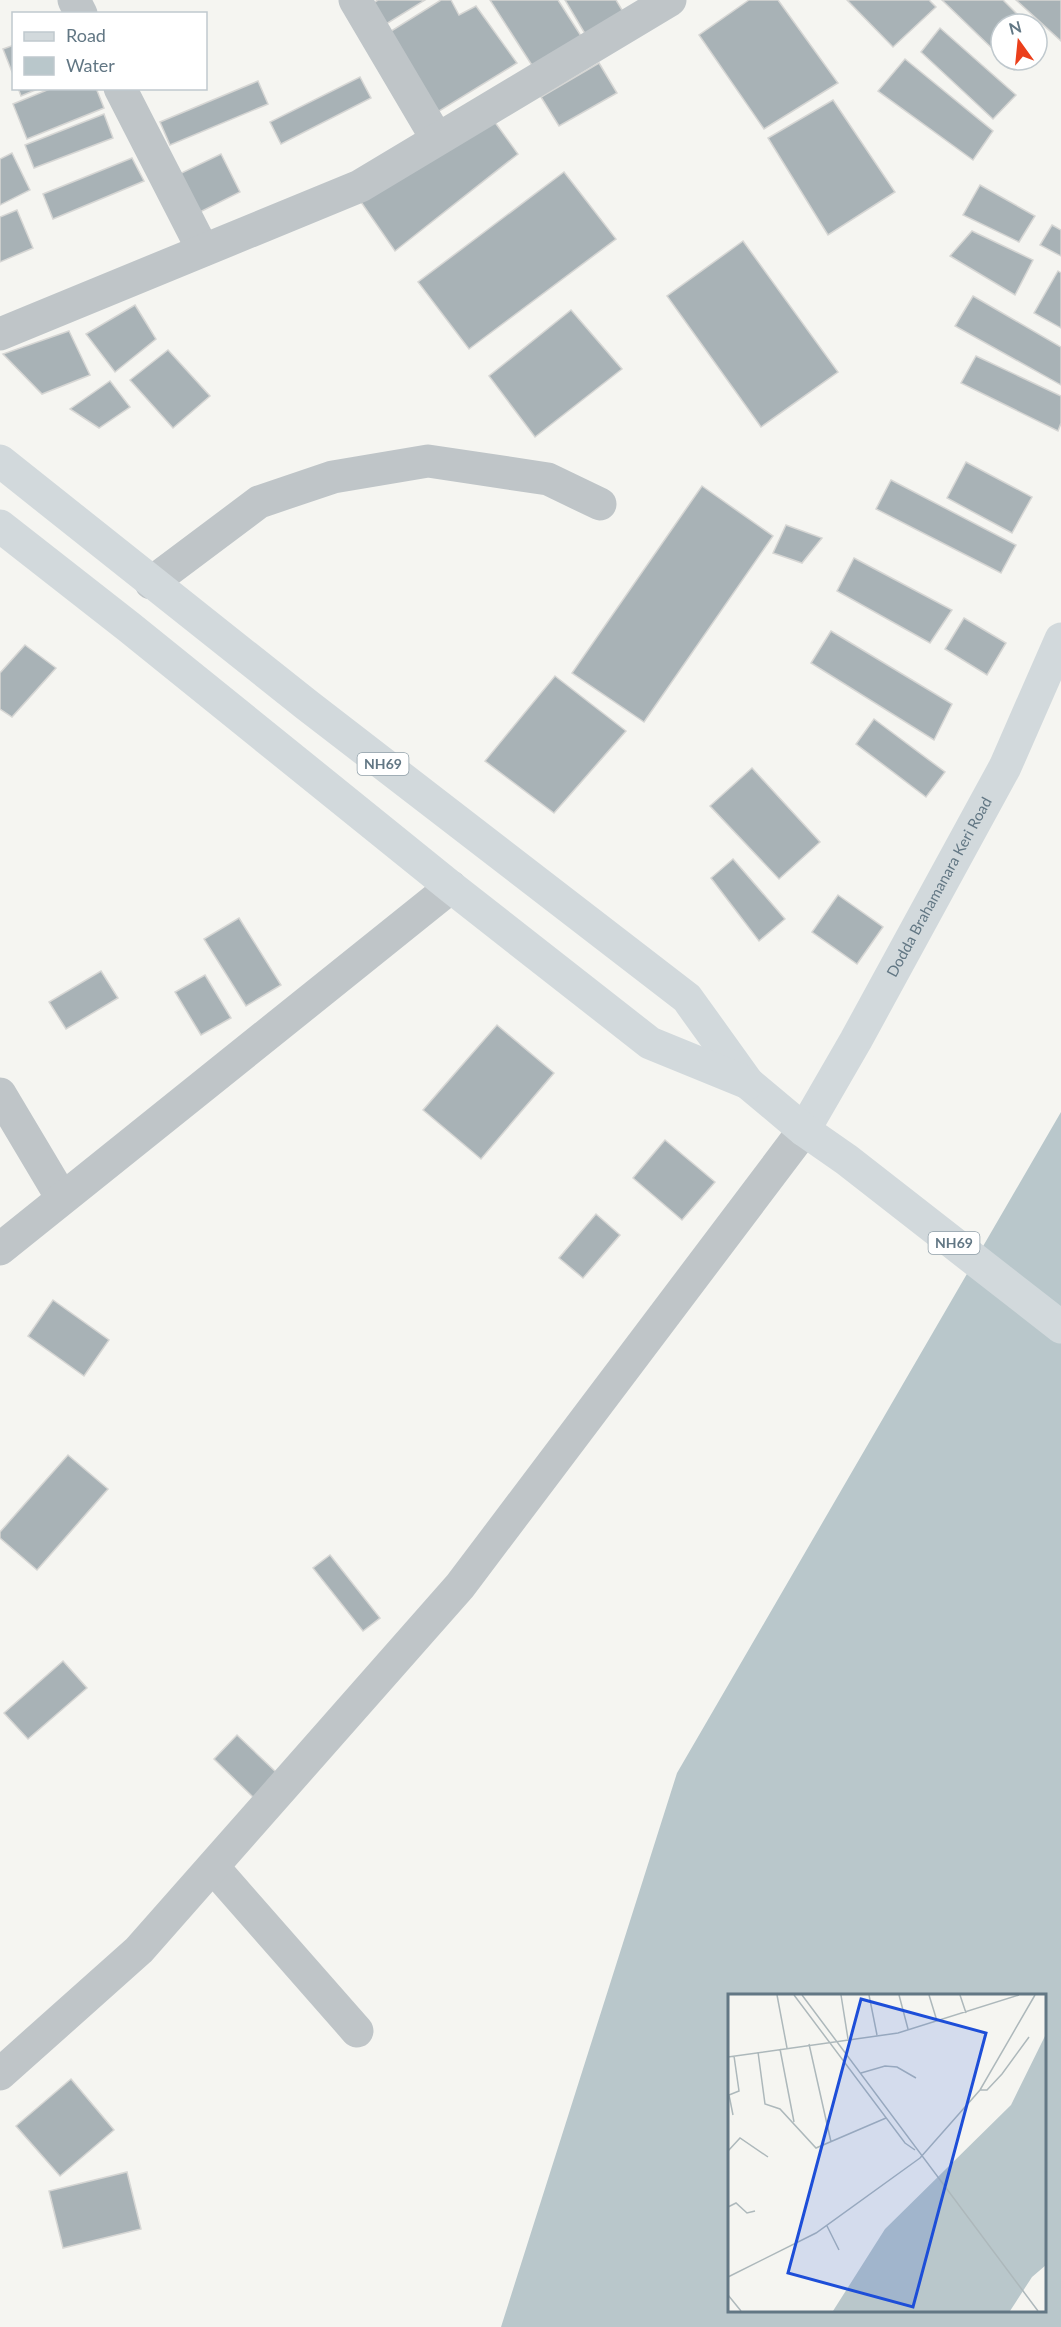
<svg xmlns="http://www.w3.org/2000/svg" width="1061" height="2327" font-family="Lato,sans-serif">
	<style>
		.water { fill: #b9c7cb; fill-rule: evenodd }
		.building { fill: #a8b2b6; stroke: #d6d6d4; stroke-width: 1.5 }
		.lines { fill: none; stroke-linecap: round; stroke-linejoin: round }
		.minor { stroke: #bfc5c8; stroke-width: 33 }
		.major { stroke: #d2d9dc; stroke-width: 33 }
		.highway { stroke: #d2d9dc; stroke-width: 33 }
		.labels { text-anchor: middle; stroke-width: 6; stroke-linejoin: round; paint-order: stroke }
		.shield { fill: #fff; stroke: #91a0a9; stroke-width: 1.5 }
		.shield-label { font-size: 14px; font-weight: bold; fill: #627784 }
		.street-label { font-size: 15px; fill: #627784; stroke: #fff }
		.inset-road { fill: none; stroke: #adb8bb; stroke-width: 1.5 }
		.view { fill: #1d4ed8; fill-opacity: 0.15; stroke: #1d4ed8; stroke-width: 3 }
		.inset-edge { fill: none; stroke: #627784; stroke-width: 3 }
	</style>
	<rect width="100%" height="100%" fill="#f5f5f1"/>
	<path class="water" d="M 1061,1112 L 1061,2327 L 501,2327 L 677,1773 ZM 730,1996 L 1044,1996 L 1044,2310 L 730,2310 Z"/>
	<g class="building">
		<polygon points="378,0 425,0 378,29 365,8"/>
		<polygon points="441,0 451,0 459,15 476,6 517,63 436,113 388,33"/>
		<polygon points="490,0 558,0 583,39 535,70"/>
		<polygon points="565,0 616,0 625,15 587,37"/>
		<polygon points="749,0 778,0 838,83 764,129 699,35"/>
		<polygon points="847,0 929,0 936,7 893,47"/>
		<polygon points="942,0 1003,0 1027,24 1001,24 1001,57"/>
		<polygon points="1016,0 1061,0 1061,41"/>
		<polygon points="940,28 1016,95 993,119 921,52"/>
		<polygon points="14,45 14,77 3,49"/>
		<polygon points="905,59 993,131 973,160 878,91"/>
		<polygon points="1004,60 1022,60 1014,70"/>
		<polygon points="599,63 617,93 559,126 541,97"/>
		<polygon points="360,77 371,98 281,144 270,122"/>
		<polygon points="258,81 268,104 170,145 160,122"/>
		<polygon points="18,88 40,88 21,96"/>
		<polygon points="52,88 96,88 104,108 27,139 13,104"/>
		<polygon points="833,100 895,192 828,235 768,138"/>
		<polygon points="104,114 113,138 34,168 25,145"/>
		<polygon points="494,121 518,154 395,251 361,202"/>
		<polygon points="12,153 30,190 0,205 0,159"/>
		<polygon points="221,154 240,192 190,217 171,178"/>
		<polygon points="132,158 144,181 53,219 43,194"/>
		<polygon points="564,172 616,239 469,349 418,282"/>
		<polygon points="980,185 1035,216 1019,242 963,215"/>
		<polygon points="17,210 33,248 0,262 0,217"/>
		<polygon points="1052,225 1061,230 1061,256 1040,245"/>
		<polygon points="972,231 1033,260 1015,295 950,256"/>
		<polygon points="743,241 838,372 761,427 667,296"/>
		<polygon points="1058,271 1061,273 1061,328 1034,313"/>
		<polygon points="973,296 1061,347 1061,385 955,326"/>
		<polygon points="135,305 156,339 115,372 86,334"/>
		<polygon points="571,310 622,369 535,437 489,376"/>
		<polygon points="69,331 90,375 42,394 3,354"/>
		<polygon points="168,350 210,396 173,428 130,380"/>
		<polygon points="976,356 1061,396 1061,423 1058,431 961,383"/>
		<polygon points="110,381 130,407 99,428 70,409"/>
		<polygon points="966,462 1032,497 1012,533 947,498"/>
		<polygon points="891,480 1016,545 1001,573 876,509"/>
		<polygon points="702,486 773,536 644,722 572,673"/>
		<polygon points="786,525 822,538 802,563 773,553"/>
		<polygon points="854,558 952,610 930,643 837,591"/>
		<polygon points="964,618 1006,643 987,675 945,649"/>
		<polygon points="831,631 952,704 934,740 811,663"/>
		<polygon points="25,645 56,668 12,717 0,709 0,673"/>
		<polygon points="555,676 626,731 554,813 485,761"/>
		<polygon points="874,719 945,772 926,797 856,744"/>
		<polygon points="752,768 820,842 779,879 710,806"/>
		<polygon points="733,859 785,919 759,941 711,878"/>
		<polygon points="838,895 883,927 857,964 812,932"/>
		<polygon points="239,918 281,985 246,1006 204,939"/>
		<polygon points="101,971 118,998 66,1029 49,1002"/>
		<polygon points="205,975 231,1018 201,1035 175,992"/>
		<polygon points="497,1025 554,1073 481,1159 423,1110"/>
		<polygon points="665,1140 715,1182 682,1220 633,1178"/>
		<polygon points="596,1214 620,1235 583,1278 559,1258"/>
		<polygon points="53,1300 109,1340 84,1376 28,1336"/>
		<polygon points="68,1455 108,1489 37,1570 0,1538 0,1532"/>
		<polygon points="330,1555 380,1618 363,1631 313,1568"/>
		<polygon points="63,1661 87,1688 28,1739 4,1713"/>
		<polygon points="237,1735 278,1774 255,1799 214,1759"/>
		<polygon points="71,2079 114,2130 60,2176 16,2126"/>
		<polygon points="127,2172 141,2229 63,2248 49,2191"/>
	</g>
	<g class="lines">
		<g class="minor">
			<polyline points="74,0 81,14"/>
			<polyline points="355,0 437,139"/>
			<polyline points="120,88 203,250"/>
			<polyline points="0,334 360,186 670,0"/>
			<polyline points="151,583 259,502 333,477 428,461 548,479 600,504"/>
			<polyline points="0,1094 62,1198"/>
			<polyline points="0,1249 451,887"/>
			<polyline points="213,1867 357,2031"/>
			<polyline points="0,2074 139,1950 460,1586 804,1130"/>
		</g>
		<path class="major" id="s1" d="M 804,1130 L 856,1040 L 1005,767 L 1061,639"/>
		<g class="highway">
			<polyline points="0,461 307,705 687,998 748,1083 804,1130 847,1160 1061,1327"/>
			<polyline points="0,526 129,627 451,887 650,1043 748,1083"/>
		</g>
	</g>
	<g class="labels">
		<g class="shield">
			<rect x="357.5" y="753" width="51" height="22" rx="4.5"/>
			<rect x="928.5" y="1232" width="51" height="22" rx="4.5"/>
		</g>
		<g class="shield-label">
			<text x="383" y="769">NH69</text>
			<text x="954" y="1248">NH69</text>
		</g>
		<g class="street-label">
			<text dy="5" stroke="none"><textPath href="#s1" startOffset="278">Dodda Brahamanara Keri Road</textPath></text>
		</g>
	</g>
	<g transform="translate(728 1994)">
		<rect width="318" height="318" fill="#f5f5f1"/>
		<path d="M 318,40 L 318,271 L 304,283 L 282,317 L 105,317 L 157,235 L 283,111 Z" fill="#b9c7cb"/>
		<path class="inset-road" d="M 49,1 L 59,54M 66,1 L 177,149 L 187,156M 74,1 L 310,317M 113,1 L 120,45M 141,1 L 149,41M 171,1 L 180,35M 201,1 L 209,27M 232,1 L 238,19M 81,50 L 103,148M 52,55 L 66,128M 30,58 L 37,110 L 52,115 L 88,154 L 158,124M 0,63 L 170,39 L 291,1M 133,79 L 157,72 L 169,73 L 188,84M 252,96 L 259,96 L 274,80 L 301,43M 5,121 L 1,101 L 11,97 L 6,62M 0,157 L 12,144 L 40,163M 192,164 L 252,96 L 307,1M 0,213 L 8,209 L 19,219 L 27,217M 99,232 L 111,256M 0,283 L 88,239 L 192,164M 0,301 L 13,317"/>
		<path class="view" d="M 133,5 L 258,39 L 185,313 L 60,279 Z"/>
		<rect width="318" height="318" class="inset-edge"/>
	</g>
	<rect x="12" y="12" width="195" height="78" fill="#ffffff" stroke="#c0c9ce" stroke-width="1.5"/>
	<rect x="24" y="32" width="30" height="9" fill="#d2d9dc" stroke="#c0c9ce" stroke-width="1.5"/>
	<text x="66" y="42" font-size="18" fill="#627784">Road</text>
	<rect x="24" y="57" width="30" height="18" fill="#b9c7cb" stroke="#c0c9ce" stroke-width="1.5"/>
	<text x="66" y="72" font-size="18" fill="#627784">Water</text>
	<g transform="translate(1019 42) rotate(345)"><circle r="28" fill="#ffffff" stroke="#c0c9ce" stroke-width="1.5"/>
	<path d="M0-4.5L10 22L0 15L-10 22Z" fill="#eb3f1b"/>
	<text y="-9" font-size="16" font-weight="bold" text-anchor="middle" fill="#627784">N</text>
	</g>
</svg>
